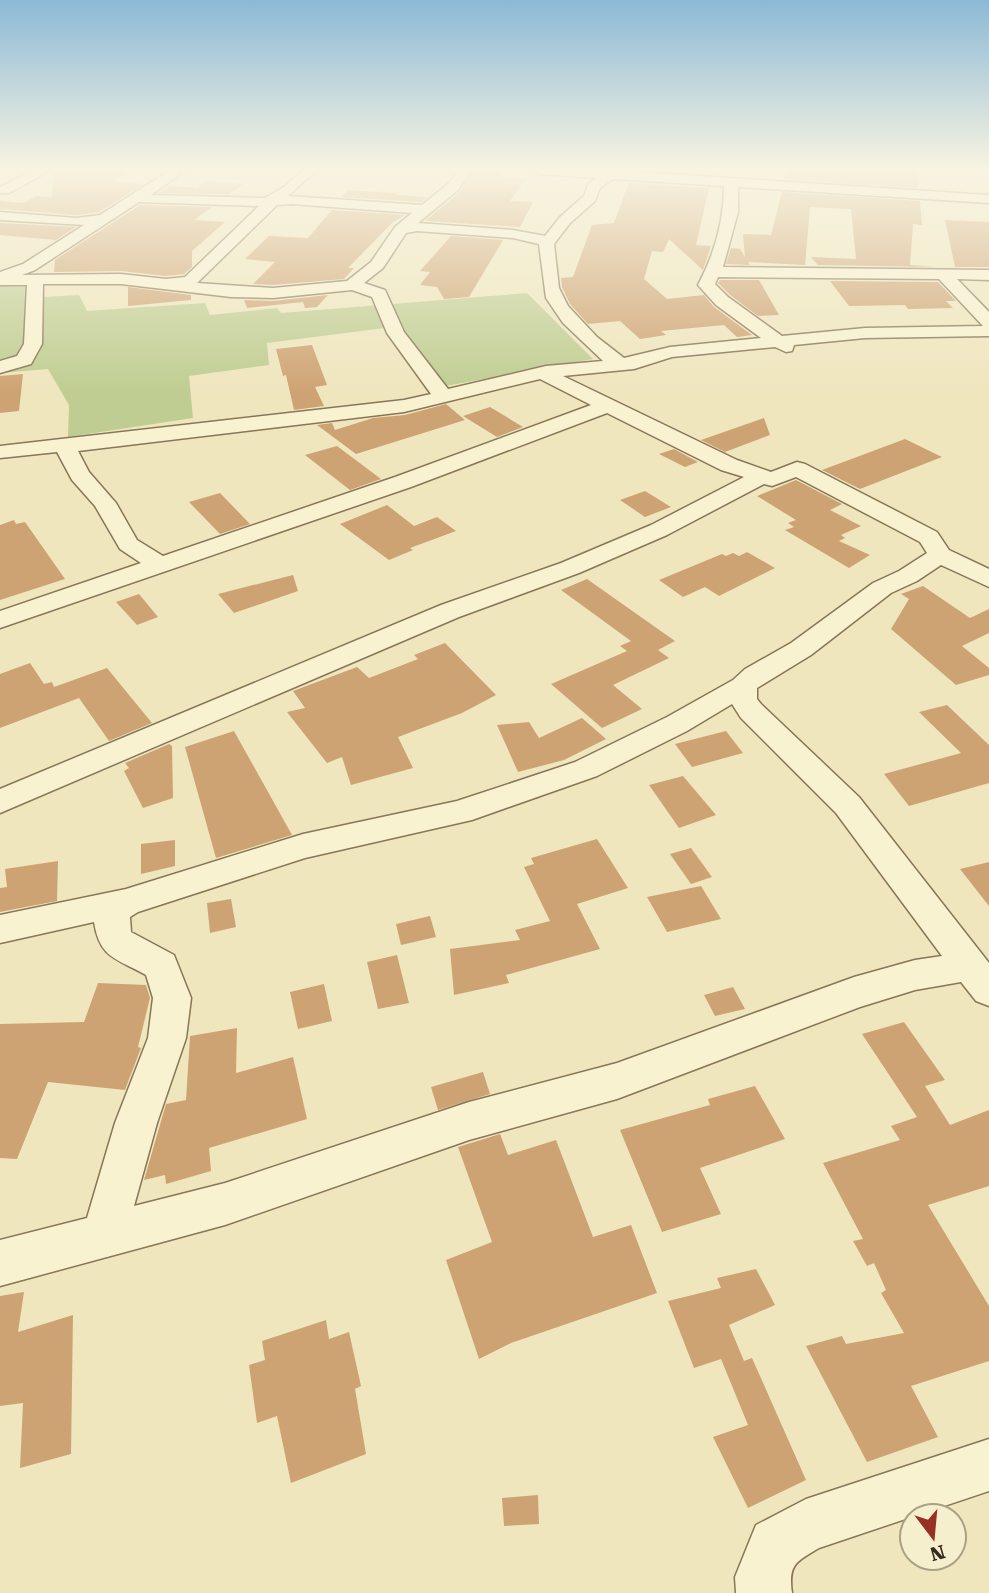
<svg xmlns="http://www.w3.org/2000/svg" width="989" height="1593" font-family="'Roboto Serif',serif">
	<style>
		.green { fill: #bfcd92 }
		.building { fill: #cea373 }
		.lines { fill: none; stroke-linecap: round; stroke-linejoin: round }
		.minor-casing { stroke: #877657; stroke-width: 3 }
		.minor { fill: #f9f2d1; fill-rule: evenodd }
	</style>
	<rect width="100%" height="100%" fill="#efe6be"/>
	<polygon class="green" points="0,286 27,287 27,298 79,295 87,311 205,303 210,315 277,308 281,313 527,293 593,359 440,387 400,326 267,343 269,365 189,376 193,418 68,437 69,405 48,369 0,373"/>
	<g class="building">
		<polygon points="54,170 131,170 113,181 144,184 99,212 76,215 0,209 0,201 24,203 36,196 52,197"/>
		<polygon points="474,170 504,170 498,177 525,179 510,201 533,202 520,227 425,221 460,192"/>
		<polygon points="787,170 916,170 918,188 785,179"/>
		<polygon points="206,181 244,184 229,194 159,193 169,186 197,188"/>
		<polygon points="629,183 709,188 696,245 711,246 703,270 669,239 663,252 652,251 644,279 667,299 704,295 714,307 752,335 737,337 724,325 661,331 666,335 640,339 620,321 588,324 570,304 562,287 561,278 573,277 592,225 614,223"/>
		<polygon points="348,190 397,193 395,195 428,197 421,202 342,197"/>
		<polygon points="782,192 920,201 922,225 913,224 910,265 935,267 818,265 811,257 856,259 851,209 810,207 805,265 748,262 750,265 726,264 731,248 740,249 745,257 743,234 771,235"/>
		<polygon points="140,205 212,207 194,220 225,222 192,251 192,267 184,274 166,276 121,271 54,272 55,260"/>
		<polygon points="332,210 405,215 392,223 348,268 354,268 344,279 273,285 253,284 275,262 245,259 269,236 308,238"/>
		<polygon points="945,220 989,222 989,267 955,267"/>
		<polygon points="0,223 76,227 56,240 0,235"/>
		<polygon points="451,236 503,240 469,297 444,299 437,287 420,285 430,272 420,271"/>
		<polygon points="720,280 759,280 779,315 758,316 730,295 718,283"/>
		<polygon points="830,281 938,282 956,301 946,301 953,308 908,309 905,305 849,306"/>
		<polygon points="128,287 191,295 191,300 128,306"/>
		<polygon points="328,295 317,307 305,308 303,302 247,308 244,300 273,301"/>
		<polygon points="312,345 327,385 315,387 324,406 294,410 286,375 283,376 276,349"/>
		<polygon points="23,374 19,411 0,413 0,376"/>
		<polygon points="446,404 465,420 356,454 317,425 332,423 335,430 373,418 405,415"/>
		<polygon points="490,407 523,427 497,437 463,416"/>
		<polygon points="764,418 770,435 725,452 701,440"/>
		<polygon points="905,439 942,457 860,489 822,470"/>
		<polygon points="337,446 381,479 350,490 305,455"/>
		<polygon points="674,449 698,462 685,467 659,454"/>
		<polygon points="796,480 842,504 830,510 861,526 841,535 845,538 839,541 870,555 849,568 785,530 794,527 788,523 796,520 757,496"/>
		<polygon points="645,491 671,507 645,517 620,500"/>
		<polygon points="220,493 250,524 220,534 189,502"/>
		<polygon points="387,505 414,526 437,517 456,531 410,548 413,550 389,560 340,524"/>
		<polygon points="14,520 16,524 25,522 65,579 0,600 0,525"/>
		<polygon points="747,552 775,568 719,596 705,587 683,597 659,580 722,554 726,556 733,553 739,556"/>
		<polygon points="293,575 298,591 234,613 218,594"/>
		<polygon points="587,579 675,641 658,650 669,658 613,685 642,709 602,728 551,684 627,651 620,646 631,641 561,590"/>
		<polygon points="923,586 970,618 989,609 989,633 962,646 989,668 989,675 956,685 891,629 909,599 901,594"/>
		<polygon points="139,594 158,617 137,625 116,602"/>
		<polygon points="445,643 496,695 462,713 398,737 413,768 351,785 342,757 327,763 287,712 305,708 293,691 357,667 369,678 418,659 414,655"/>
		<polygon points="30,663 44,684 52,682 54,687 107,668 152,723 109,741 79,698 0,728 0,674"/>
		<polygon points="947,705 989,745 989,783 909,806 884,774 961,753 919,712"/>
		<polygon points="582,718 606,739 564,760 518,772 497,725 529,722 539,738"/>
		<polygon points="234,731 292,835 216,858 185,747"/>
		<polygon points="726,731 743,753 692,767 675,744"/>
		<polygon points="169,744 172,746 173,798 143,808 124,771 129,768 125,763"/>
		<polygon points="683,776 716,815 679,828 649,785"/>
		<polygon points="597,839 628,888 577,904 600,949 506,975 509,983 454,995 450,949 520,940 515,930 550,921 524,867 534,864 531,858"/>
		<polygon points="175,840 175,866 141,874 141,844"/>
		<polygon points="691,848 712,877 691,884 670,854"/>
		<polygon points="58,861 57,901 0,912 0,888 7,887 5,869"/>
		<polygon points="989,862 989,906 960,869"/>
		<polygon points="701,886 721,919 667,932 647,897"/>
		<polygon points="231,899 236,927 210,933 207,903"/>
		<polygon points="430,916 436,937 401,945 396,924"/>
		<polygon points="397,955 409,1003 378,1009 367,962"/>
		<polygon points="98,983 146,985 150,998 138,1047 141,1048 125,1090 48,1082 17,1159 0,1158 0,1024 84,1022"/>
		<polygon points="324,984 332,1021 298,1029 290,992"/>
		<polygon points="733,987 745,1009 715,1016 704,995"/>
		<polygon points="904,1022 945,1080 925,1086 950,1125 989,1110 989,1186 928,1205 989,1306 989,1361 911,1386 938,1437 867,1462 806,1346 842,1336 846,1344 904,1333 881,1293 886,1290 874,1263 867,1266 853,1241 863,1239 823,1163 900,1140 891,1126 917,1117 862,1034"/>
		<polygon points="237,1028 236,1073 293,1057 307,1119 209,1148 211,1171 166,1184 165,1175 144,1180 166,1104 186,1100 190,1036"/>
		<polygon points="483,1072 490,1094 438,1110 431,1087"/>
		<polygon points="755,1086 785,1139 700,1168 721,1214 662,1232 620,1130 710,1105 708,1099"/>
		<polygon points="500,1134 508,1155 556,1140 593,1237 631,1225 657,1293 511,1343 479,1359 446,1260 492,1242 458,1147"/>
		<polygon points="756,1269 775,1305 729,1325 744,1361 752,1358 806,1480 748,1508 713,1437 748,1425 721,1359 694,1368 668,1301 721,1288 717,1278"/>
		<polygon points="24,1292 18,1332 73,1315 71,1454 20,1468 23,1403 0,1406 0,1296"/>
		<polygon points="326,1320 329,1339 349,1332 361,1386 355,1389 366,1454 291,1483 277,1416 257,1423 249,1365 265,1360 262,1341"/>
		<polygon points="538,1495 539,1524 504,1526 502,1498"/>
	</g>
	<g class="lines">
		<g class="minor-casing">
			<g id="minor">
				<polygon points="34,170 51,170 9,193 0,193 0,187"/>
				<path d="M 170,170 L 186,170 L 151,195 L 265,198 L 284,187 L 303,170 L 317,170 L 288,196 L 422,205 L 448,184 L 459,170 L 472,170 L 458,190 L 418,223 L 513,230 L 545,236 L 560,217 L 584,196 L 589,183 L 597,178 L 539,174 L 533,170 L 607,170 L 989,195 L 989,203 L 738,187 L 738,212 L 723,267 L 989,270 L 989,280 L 957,279 L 989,312 L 989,336 L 865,338 L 794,345 L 792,351 L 786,352 L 775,347 L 672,357 L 634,369 L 563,376 L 737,460 L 771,472 L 797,462 L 805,464 L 937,532 L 949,550 L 989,569 L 989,587 L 941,565 L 917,581 L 891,593 L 811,655 L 757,688 L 757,699 L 761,704 L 859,797 L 989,963 L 989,1006 L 976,1001 L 961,982 L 915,990 L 860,1007 L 617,1099 L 469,1140 L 225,1225 L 0,1286 L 0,1240 L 87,1218 L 115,1123 L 148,1038 L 153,998 L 146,975 C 116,958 100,959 94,922 L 0,943 L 0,915 L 126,889 L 303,834 L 457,801 L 575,762 L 667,717 L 733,680 L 745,669 L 791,643 L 873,583 L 899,571 L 927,553 L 920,542 L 796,477 L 772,486 L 764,484 L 667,535 L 579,573 L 459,617 L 0,813 L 0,789 L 441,605 L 561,563 L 651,525 L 744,477 L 721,470 L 607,413 L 411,487 L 0,628 L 0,611 L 141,563 L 120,549 L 95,506 L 72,480 L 57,452 L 0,458 L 0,446 L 404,400 L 431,394 L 387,333 L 372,297 L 352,290 L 273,298 L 231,297 L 121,284 L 43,284 L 42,344 L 31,364 L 0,373 L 0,361 L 17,356 L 24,344 L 27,285 L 0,285 L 0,272 L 23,264 L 84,225 L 0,220 L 0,212 L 76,218 L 100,215 ZM 613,179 L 724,186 C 724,221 714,255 698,285 L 716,305 L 761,338 L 670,347 L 624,358 L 597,337 L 568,306 L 559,288 L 554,244 L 570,223 L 595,201 L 600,188 ZM 139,202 L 259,206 L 185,277 L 166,279 L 121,274 L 22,275 L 35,270 ZM 292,204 L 412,213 L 395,227 L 371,262 L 347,281 L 273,288 L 197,283 L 277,205 ZM 417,231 L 513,238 L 539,244 L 546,298 L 563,323 L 603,361 L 546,366 L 448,389 L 404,332 L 385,290 L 364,283 L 383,268 L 406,233 ZM 718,277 L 939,279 L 983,326 L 865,328 L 782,336 L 728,297 L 715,284 ZM 540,379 L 591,405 L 395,477 L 163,556 L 137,540 L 116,503 L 89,472 L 78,451 L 404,412 ZM 732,704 L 741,718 L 836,813 L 942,956 L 915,960 L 854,977 L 617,1063 L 469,1102 L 225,1183 L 134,1206 L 157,1123 L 186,1038 L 191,998 L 174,955 L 131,932 L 130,917 L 138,912 L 305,858 L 472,820 L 597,776 L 687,731 Z"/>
				<path d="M 989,1439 L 989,1491 L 819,1548 C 796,1562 788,1564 792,1593 L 736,1593 L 735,1577 L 756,1525 L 806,1499 Z"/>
			</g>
		</g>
		<use href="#minor" class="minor"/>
	</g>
	<linearGradient id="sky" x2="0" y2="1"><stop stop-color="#8cb9d6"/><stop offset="0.43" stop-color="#f8f4e2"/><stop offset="1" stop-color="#f8f4e2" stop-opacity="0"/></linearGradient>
	<rect width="989" height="393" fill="url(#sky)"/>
	<g transform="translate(933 1537) rotate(164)"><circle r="33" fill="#f6efce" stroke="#a9a187" stroke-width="2"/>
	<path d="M0-5L12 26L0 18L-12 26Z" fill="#983125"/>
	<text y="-10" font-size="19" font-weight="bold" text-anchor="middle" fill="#362b1c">N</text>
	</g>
</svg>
